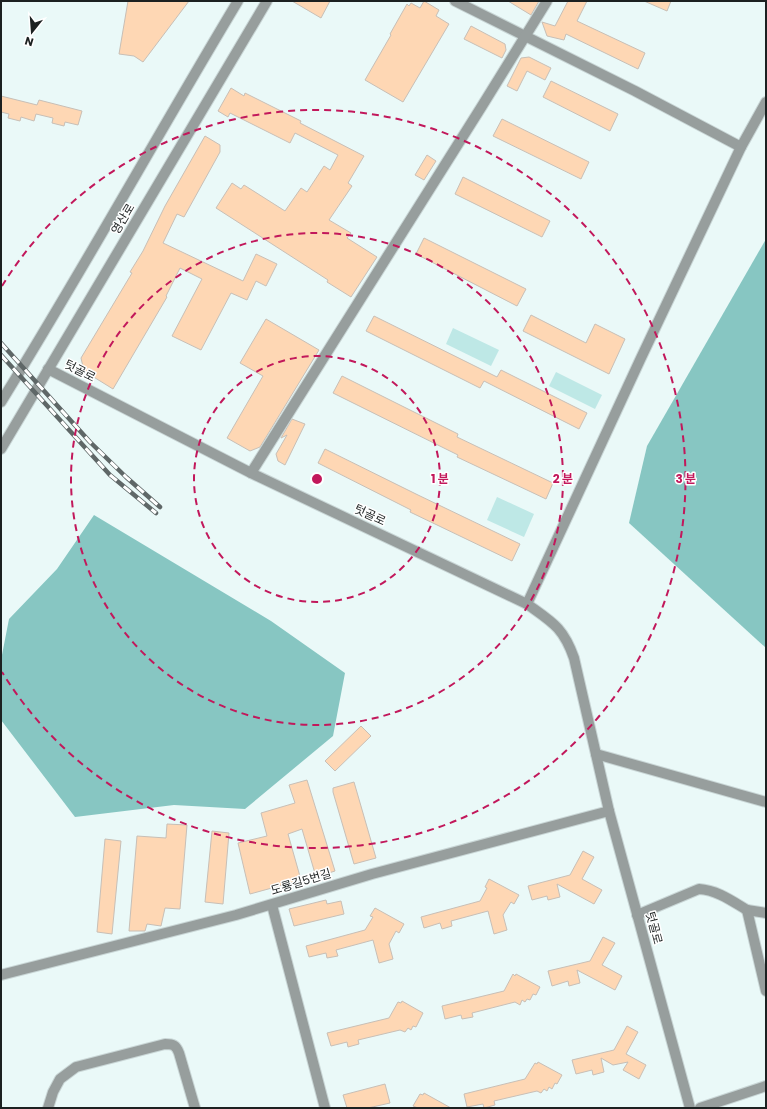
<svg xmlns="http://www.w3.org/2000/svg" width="767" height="1109" font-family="Poppins,'Noto Sans KR',sans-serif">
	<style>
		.green { fill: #bee8e6 }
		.forest { fill: #87c6c2 }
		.building { fill: #fed7b4; stroke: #c8bfb6 }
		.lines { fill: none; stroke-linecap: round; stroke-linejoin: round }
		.minor-casing { stroke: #c9d6d6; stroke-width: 12 }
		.tertiary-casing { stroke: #c9d6d6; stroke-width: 12 }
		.minor { stroke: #979e9d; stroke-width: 10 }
		.tertiary { stroke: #979e9d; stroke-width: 10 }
		.rail-casing { stroke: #5f6767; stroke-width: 4.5 }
		.rail { stroke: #fff; stroke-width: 3; stroke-dasharray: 9; stroke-linecap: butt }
		.ring { fill: none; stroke: #c2185b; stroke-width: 2; stroke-dasharray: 7 5 }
		.labels { text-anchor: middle; stroke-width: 3; stroke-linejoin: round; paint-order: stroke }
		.street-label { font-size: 12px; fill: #1c2121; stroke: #fff }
		.centre { fill: #c2185b; stroke: #fff; stroke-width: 2 }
		.ring-label { font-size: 12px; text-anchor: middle; font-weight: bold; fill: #c2185b; stroke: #fff; stroke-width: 3; stroke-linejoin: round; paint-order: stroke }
	</style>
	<rect width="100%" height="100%" fill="#eaf9f8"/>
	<g class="green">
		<polygon points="453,328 499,350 491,366 446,344"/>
		<polygon points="556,372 602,395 595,409 549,386"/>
		<polygon points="497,497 534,514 524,537 487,520"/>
	</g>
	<g class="forest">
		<polygon points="766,239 766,648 629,523 647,446"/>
		<polygon points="94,515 271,621 345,673 333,736 245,809 174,805 75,817 1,720 1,660 9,619 57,569"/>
	</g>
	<g class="building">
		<polygon points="128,1 189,1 143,62 134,56 119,54"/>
		<polygon points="292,1 330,1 321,18"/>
		<polygon points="424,1 439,10 436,16 449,24 403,102 365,80 391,35 390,34 407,4 409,6 411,3 420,8"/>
		<polygon points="508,1 539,1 531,15"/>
		<polygon points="568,1 587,1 577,21 645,53 638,69 566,34 564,40 547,36 542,22 555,26"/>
		<polygon points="644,1 671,1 667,11"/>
		<polygon points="471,26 505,44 506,50 502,58 464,39"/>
		<polygon points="529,57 551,68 545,80 527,71 517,91 507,86 521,58"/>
		<polygon points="551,81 618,114 610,131 543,97"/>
		<polygon points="231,88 244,96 245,93 301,121 300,123 364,156 348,183 352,186 329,220 351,233 347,238 377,257 351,297 327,282 328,280 216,208 232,183 241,189 244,185 285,211 301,188 307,192 324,166 330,170 338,155 295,133 290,143 230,113 228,117 218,111"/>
		<polygon points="1,96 37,105 39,100 82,111 78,125 65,122 64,126 52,123 53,118 36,114 34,121 21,117 20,121 8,118 9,114 1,112"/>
		<polygon points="502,119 589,162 581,179 493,136"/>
		<polygon points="205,136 220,145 220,152 184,217 177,214 163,243 243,281 256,254 277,264 266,286 256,281 247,300 231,293 201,350 172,336 202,279 180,268 166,296 167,297 113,389 84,371 81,358 132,273 130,272 143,251 165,206"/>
		<polygon points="427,155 436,161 424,180 415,175"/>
		<polygon points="463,177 550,221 542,237 455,194"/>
		<polygon points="424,238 526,289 517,306 416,254"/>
		<polygon points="531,315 586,343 595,324 625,339 609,374 523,331"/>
		<polygon points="374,316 497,377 501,370 587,413 579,429 484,381 480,388 366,331"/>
		<polygon points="266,319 319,350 260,447 250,451 227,438 263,376 240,363"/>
		<polygon points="342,376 458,434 457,437 553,483 546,499 457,457 458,455 333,393"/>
		<polygon points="292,419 305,424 285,465 278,461 276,454 287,435 281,438"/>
		<polygon points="325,449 418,495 520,544 512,561 410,512 411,510 318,463"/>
		<polygon points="361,726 371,736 335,771 325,761"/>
		<polygon points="307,780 335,871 316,877 302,829 288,834 301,880 250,894 238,843 267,836 261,813 295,803 289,785"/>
		<polygon points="354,782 376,858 354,864 333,792 333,788"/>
		<polygon points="167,824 187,825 180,909 165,908 161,926 147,924 145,931 129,931 137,836 166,838"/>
		<polygon points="212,831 229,833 223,904 205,902"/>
		<polygon points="105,839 121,841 112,934 97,932"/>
		<polygon points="583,851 594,857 582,879 602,890 594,904 557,884 560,897 548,900 547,896 532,900 528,886 570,875"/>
		<polygon points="489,879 519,895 514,904 511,902 503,915 507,930 494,934 488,911 451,921 452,926 442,929 440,923 424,928 421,917 480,901 487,888 485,887"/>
		<polygon points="326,900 327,904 341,901 344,914 294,926 289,909"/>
		<polygon points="375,908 404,924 399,933 396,931 389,944 393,959 379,963 373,940 336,950 338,956 327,958 326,953 309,957 306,946 365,930 373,917 370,916"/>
		<polygon points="603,937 615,943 602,965 622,976 615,990 577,970 580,983 569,986 568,981 552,986 548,971 590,961"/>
		<polygon points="513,974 515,976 516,974 540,987 536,995 533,994 530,1000 527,999 525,1002 522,1000 520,1005 515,1002 472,1013 473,1017 462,1019 461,1015 445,1019 442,1006 504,991"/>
		<polygon points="402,1001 423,1013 416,1027 413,1026 411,1030 408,1028 405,1032 400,1030 358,1040 359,1044 348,1047 347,1042 331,1046 327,1033 389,1018 398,1002 401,1003"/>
		<polygon points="627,1026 638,1032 626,1054 646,1065 639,1079 623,1070 628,1062 613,1065 601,1058 604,1072 593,1075 592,1070 576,1074 572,1060 614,1050"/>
		<polygon points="538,1062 562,1075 557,1084 555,1083 552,1089 549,1087 547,1091 544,1089 541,1093 537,1091 494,1101 495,1105 484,1108 483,1104 467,1107 464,1094 525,1079 535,1063 537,1064"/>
		<polygon points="385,1084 390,1103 368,1108 347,1108 343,1095"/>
		<polygon points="424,1093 451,1108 418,1108 413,1106 420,1094 423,1095"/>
	</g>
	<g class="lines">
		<g class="minor-casing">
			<g id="minor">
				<polyline points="455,1 635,91 741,147"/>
				<path d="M 48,369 L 251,473 L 527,604 C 552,622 563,627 574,658 L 609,811 L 690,1108"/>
				<polyline points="251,473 482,106 547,1"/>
				<polyline points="527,604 640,360 741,147 766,102"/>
				<polyline points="596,754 766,802"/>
				<polyline points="272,905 325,1108"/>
				<polyline points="766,913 747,910 766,991"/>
				<path d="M 637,915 L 699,889 C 717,890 732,901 747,910"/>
				<polyline points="1,975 236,915 372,874 609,811"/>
				<path d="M 48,1108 L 53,1092 L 60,1079 L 76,1067 L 165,1044 C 173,1044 176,1045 179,1053 L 195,1108"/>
				<polyline points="700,1108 766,1086"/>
			</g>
		</g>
		<g class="tertiary-casing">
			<g id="tertiary">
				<path d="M 1,402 C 83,270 158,134 238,1"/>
				<polyline points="1,449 267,1"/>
			</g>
		</g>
		<use href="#minor" class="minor"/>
		<use href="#tertiary" class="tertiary"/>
		<g class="rail-casing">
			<g id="rail">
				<polyline points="1,343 90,442 126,477 160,507"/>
				<polyline points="1,355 110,475 156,513"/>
			</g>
		</g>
		<use href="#rail" class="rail"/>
	</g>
	<g class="ring">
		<circle cx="317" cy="479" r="123"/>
		<circle cx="317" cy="479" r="246"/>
		<path d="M2 286A369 369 0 1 1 2 672"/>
	</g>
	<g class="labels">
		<g class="street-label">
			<text transform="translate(123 219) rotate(-59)" y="4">영산로</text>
			<text transform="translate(80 371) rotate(27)" y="4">텃골로</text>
			<text transform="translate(370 515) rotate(25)" y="4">텃골로</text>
			<text transform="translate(301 882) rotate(-17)" y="4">도룡길5번길</text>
			<text transform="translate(654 928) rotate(75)" y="4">텃골로</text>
		</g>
	</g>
	<circle cx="317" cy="479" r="6" class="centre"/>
	<g class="ring-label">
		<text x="440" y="483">1 분</text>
		<text x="563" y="483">2 분</text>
		<text x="686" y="483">3 분</text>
	</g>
	<rect width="767" height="1109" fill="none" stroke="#1c2121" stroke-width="4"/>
	<g transform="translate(32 32) rotate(197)" stroke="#ffffff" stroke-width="3" paint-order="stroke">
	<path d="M0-3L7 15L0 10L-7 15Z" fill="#1c2121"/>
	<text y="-6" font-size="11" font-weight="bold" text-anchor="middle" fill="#1c2121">N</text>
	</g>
</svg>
